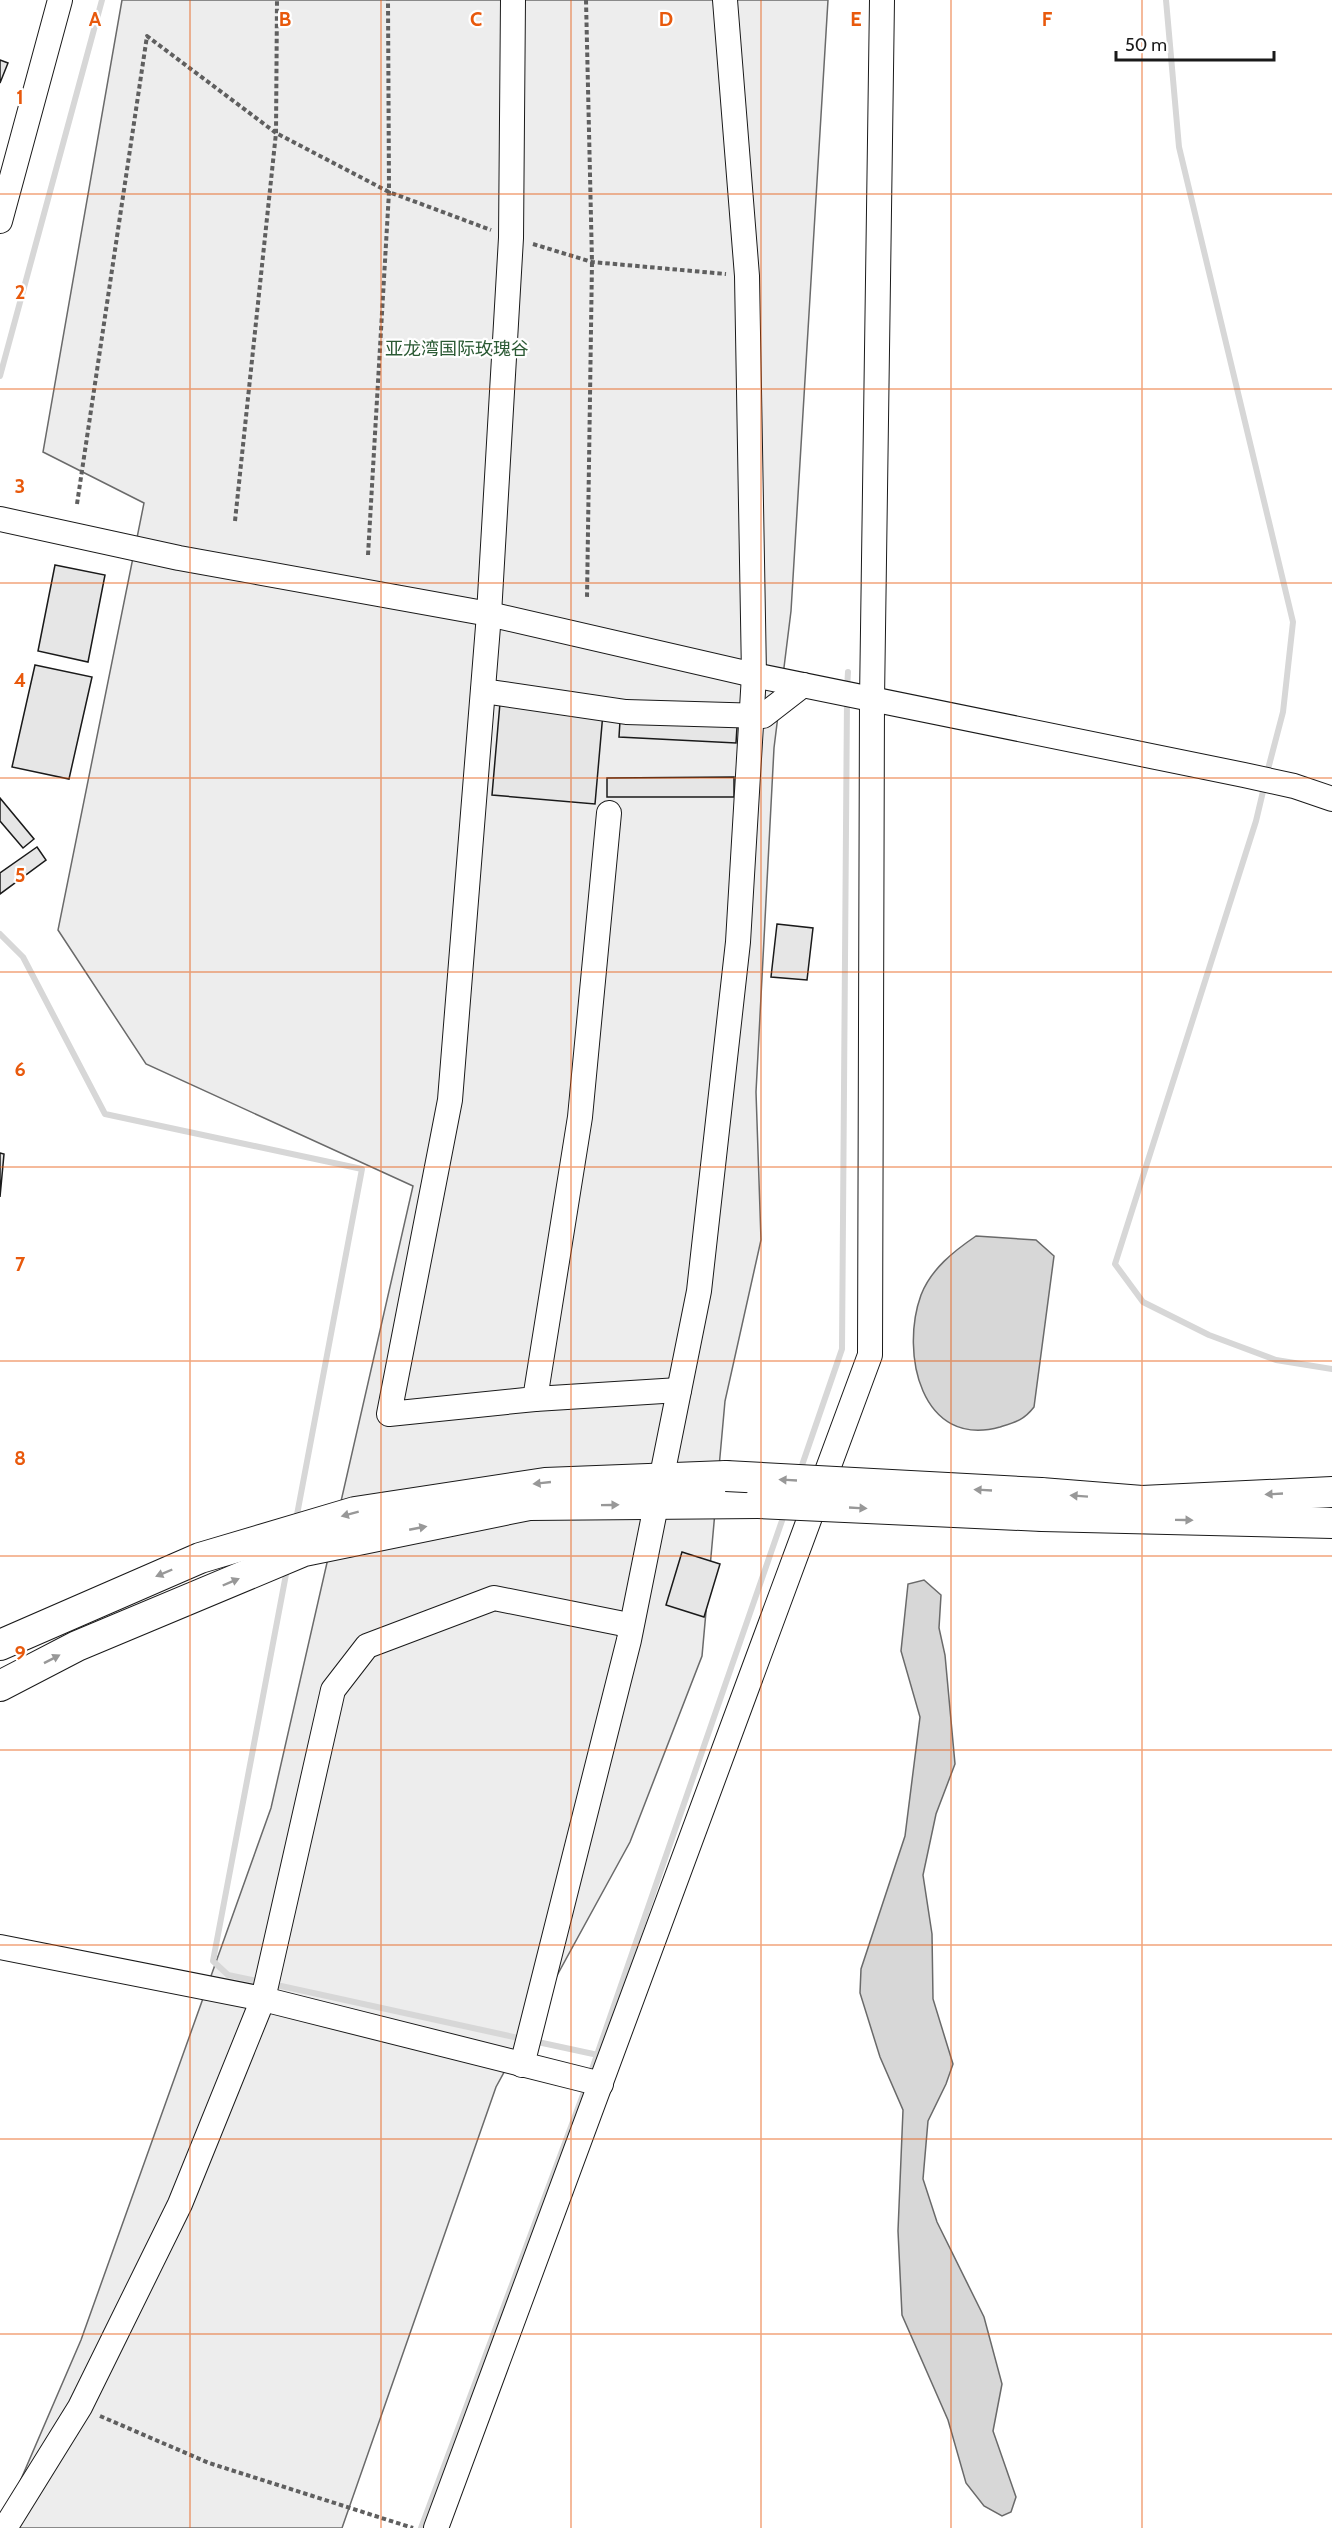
<svg xmlns="http://www.w3.org/2000/svg" width="1332" height="2528" font-family="Cabin,'Noto Sans SC',sans-serif">
	<style>
		.built { fill: #ededed; stroke: #6a6a6a; stroke-width: 1.5 }
		.water { fill: #d7d7d7; stroke: #6a6a6a; stroke-width: 1.5 }
		.lines { fill: none; stroke-linecap: round; stroke-linejoin: round }
		.stream { stroke: #d7d7d7; stroke-width: 6 }
		.building { fill: #e6e6e6; stroke: #1a1a1a; stroke-width: 1.5 }
		.minor-casing { stroke: #1a1a1a; stroke-width: 26 }
		.major-casing { stroke: #1a1a1a; stroke-width: 32 }
		.path { stroke: #5f5f5f; stroke-width: 4; stroke-dasharray: 4.5 3; stroke-linecap: butt }
		.minor { stroke: #fff; stroke-width: 24 }
		.major { stroke: #fff; stroke-width: 30 }
		.major-bridge-casing { stroke: #1a1a1a; stroke-width: 32; stroke-linecap: butt }
		.major-bridge { stroke: #fff; stroke-width: 30 }
		.oneway { fill: #989898 }
		.grid { fill: none; stroke: #e8590c; stroke-width: 1.5; stroke-opacity: 0.55 }
		.labels { text-anchor: middle; stroke-width: 4.5; stroke-linejoin: round; paint-order: stroke }
		.park-label { font-size: 18px; fill: #2b5a34; stroke: #fff }
		.grid-label { font-size: 20px; text-anchor: middle; font-weight: bold; fill: #e8590c; stroke: #fff; stroke-width: 4.5; stroke-linejoin: round; paint-order: stroke }
	</style>
	<rect width="100%" height="100%" fill="#fff"/>
	<polygon class="built" points="122,0 828,0 791,611 774,748 756,1092 761,1240 725,1401 702,1656 630,1842 496,2087 342,2528 0,2528 81,2340 271,1808 413,1186 146,1064 58,930 144,503 43,452"/>
	<g class="water">
		<path d="M 976,1236 L 1036,1240 L 1054,1256 L 1034,1407 C 1024,1420 1016,1422 1000,1427 C 921,1449 900,1353 921,1295 C 931,1269 954,1251 976,1236 Z"/>
		<polygon points="924,1580 941,1595 939,1628 945,1655 955,1764 936,1814 923,1875 932,1934 933,1999 953,2064 946,2084 928,2121 923,2179 937,2222 984,2317 1002,2384 993,2431 1016,2497 1011,2512 1002,2516 984,2506 966,2483 948,2420 902,2315 898,2231 903,2110 880,2057 860,1993 861,1969 905,1836 920,1717 901,1651 908,1584"/>
	</g>
	<g class="lines">
		<g class="stream">
			<polyline points="1166,0 1179,147 1293,622 1283,712 1267,773"/>
			<polyline points="0,376 102,0"/>
			<polyline points="847,689 848,672"/>
			<polyline points="1265,783 1256,821 1115,1264 1143,1302 1209,1335 1276,1360 1332,1369"/>
			<polyline points="0,934 23,957 105,1114 362,1169 296,1520"/>
			<polyline points="800,1471 842,1349 847,699"/>
			<polyline points="262,1982 228,1975 213,1961 287,1569"/>
			<polyline points="272,1984 523,2039"/>
			<polyline points="533,2041 598,2055"/>
			<polyline points="590,2075 785,1512"/>
			<polyline points="421,2528 587,2084"/>
		</g>
	</g>
	<g class="building">
		<polygon points="0,60 8,63 0,83"/>
		<polygon points="55,565 105,575 88,662 38,651"/>
		<polygon points="35,665 92,677 69,779 12,767"/>
		<polygon points="500,703 603,713 595,804 492,795"/>
		<polygon points="620,721 737,727 736,743 619,737"/>
		<polygon points="734,777 734,797 607,797 607,778"/>
		<polygon points="0,798 34,839 23,848 0,821"/>
		<polygon points="37,847 46,860 0,894 0,873"/>
		<polygon points="777,924 813,928 807,980 771,977"/>
		<polygon points="0,1153 4,1154 0,1197"/>
		<polygon points="682,1552 720,1564 704,1617 666,1605"/>
	</g>
	<g class="lines">
		<g class="minor-casing">
			<g id="minor">
				<polyline points="513,0 511,238 489,614 450,1100 389,1414 535,1399 580,1117 609,813"/>
				<polyline points="0,221 60,0"/>
				<polyline points="0,519 179,558 489,614 754,675 1244,775 1294,786 1332,799"/>
				<polyline points="483,691 626,712 763,716 803,685"/>
				<polyline points="535,1399 679,1390"/>
				<polyline points="0,1947 263,1999 601,2084"/>
				<polyline points="522,2065 629,1640 699,1291 738,942 754,675 747,276 725,0"/>
				<polyline points="5,2528 80,2407 180,2204 263,1999 333,1690 367,1646 494,1598 619,1623"/>
				<polyline points="436,2528 870,1355 872,700 882,0"/>
			</g>
		</g>
		<g class="major-casing">
			<g id="major">
				<polyline points="1041,1493 1142,1501 1332,1492"/>
				<polyline points="1042,1516 1332,1523"/>
				<polyline points="0,1645 200,1558 355,1512 545,1483 726,1476"/>
				<polyline points="0,1686 77,1646 304,1551 529,1505 758,1503"/>
			</g>
		</g>
		<g class="path">
			<polyline points="586,0 592,262 587,598"/>
			<polyline points="533,244 592,262 726,274"/>
			<polyline points="77,504 147,36 276,133 389,192 491,230"/>
			<polyline points="235,521 276,133 277,0"/>
			<polyline points="368,555 389,192 388,0"/>
			<polyline points="100,2416 209,2463 413,2528"/>
		</g>
		<use href="#minor" class="minor"/>
		<use href="#major" class="major"/>
		<g class="major-bridge-casing">
			<g id="major-bridge">
				<polyline points="726,1476 1041,1493"/>
				<polyline points="758,1503 1042,1516"/>
			</g>
		</g>
		<use href="#major-bridge" class="major-bridge"/>
	</g>
	<defs><path id="oneway-solid" d="M-6-.8H1V-3.2L6.5 0L1 3.2V.8H-6Z" transform="scale(1.5)"/></defs>
	<g class="oneway">
		<use href="#oneway-solid" transform="translate(788 1480) rotate(-177)"/>
		<use href="#oneway-solid" transform="translate(542 1483) rotate(174)"/>
		<use href="#oneway-solid" transform="translate(983 1490) rotate(-177)"/>
		<use href="#oneway-solid" transform="translate(1274 1494) rotate(177)"/>
		<use href="#oneway-solid" transform="translate(1079 1496) rotate(-176)"/>
		<use href="#oneway-solid" transform="translate(610 1505) rotate(-1)"/>
		<use href="#oneway-solid" transform="translate(858 1508) rotate(3)"/>
		<use href="#oneway-solid" transform="translate(350 1514) rotate(165)"/>
		<use href="#oneway-solid" transform="translate(1184 1520) rotate(1)"/>
		<use href="#oneway-solid" transform="translate(418 1528) rotate(-11)"/>
		<use href="#oneway-solid" transform="translate(164 1573) rotate(157)"/>
		<use href="#oneway-solid" transform="translate(231 1582) rotate(-23)"/>
		<use href="#oneway-solid" transform="translate(52 1659) rotate(-27)"/>
	</g>
	<path class="grid" d="M 190,0 L 190,2528M 381,0 L 381,2528M 571,0 L 571,2528M 761,0 L 761,2528M 951,0 L 951,2528M 1142,0 L 1142,2528M 0,194 L 1332,194M 0,389 L 1332,389M 0,583 L 1332,583M 0,778 L 1332,778M 0,972 L 1332,972M 0,1167 L 1332,1167M 0,1361 L 1332,1361M 0,1556 L 1332,1556M 0,1750 L 1332,1750M 0,1945 L 1332,1945M 0,2139 L 1332,2139M 0,2334 L 1332,2334"/>
	<g class="labels">
		<g class="park-label">
			<text x="457" y="355">亚龙湾国际玫瑰谷</text>
		</g>
	</g>
	<g class="grid-label">
		<text x="95" y="26">A</text>
		<text x="285" y="26">B</text>
		<text x="476" y="26">C</text>
		<text x="666" y="26">D</text>
		<text x="856" y="26">E</text>
		<text x="1047" y="26">F</text>
		<text x="20" y="104">1</text>
		<text x="20" y="299">2</text>
		<text x="20" y="493">3</text>
		<text x="20" y="687">4</text>
		<text x="20" y="882">5</text>
		<text x="20" y="1076">6</text>
		<text x="20" y="1271">7</text>
		<text x="20" y="1465">8</text>
		<text x="20" y="1660">9</text>
	</g>
	<path d="M1116 51v9h158v-9" fill="none" stroke="#1a1a1a" stroke-width="3"/>
	<text x="1125" y="51" font-size="18" fill="#1a1a1a" stroke="#ffffff" stroke-width="4.5" paint-order="stroke">50 m</text>
</svg>
